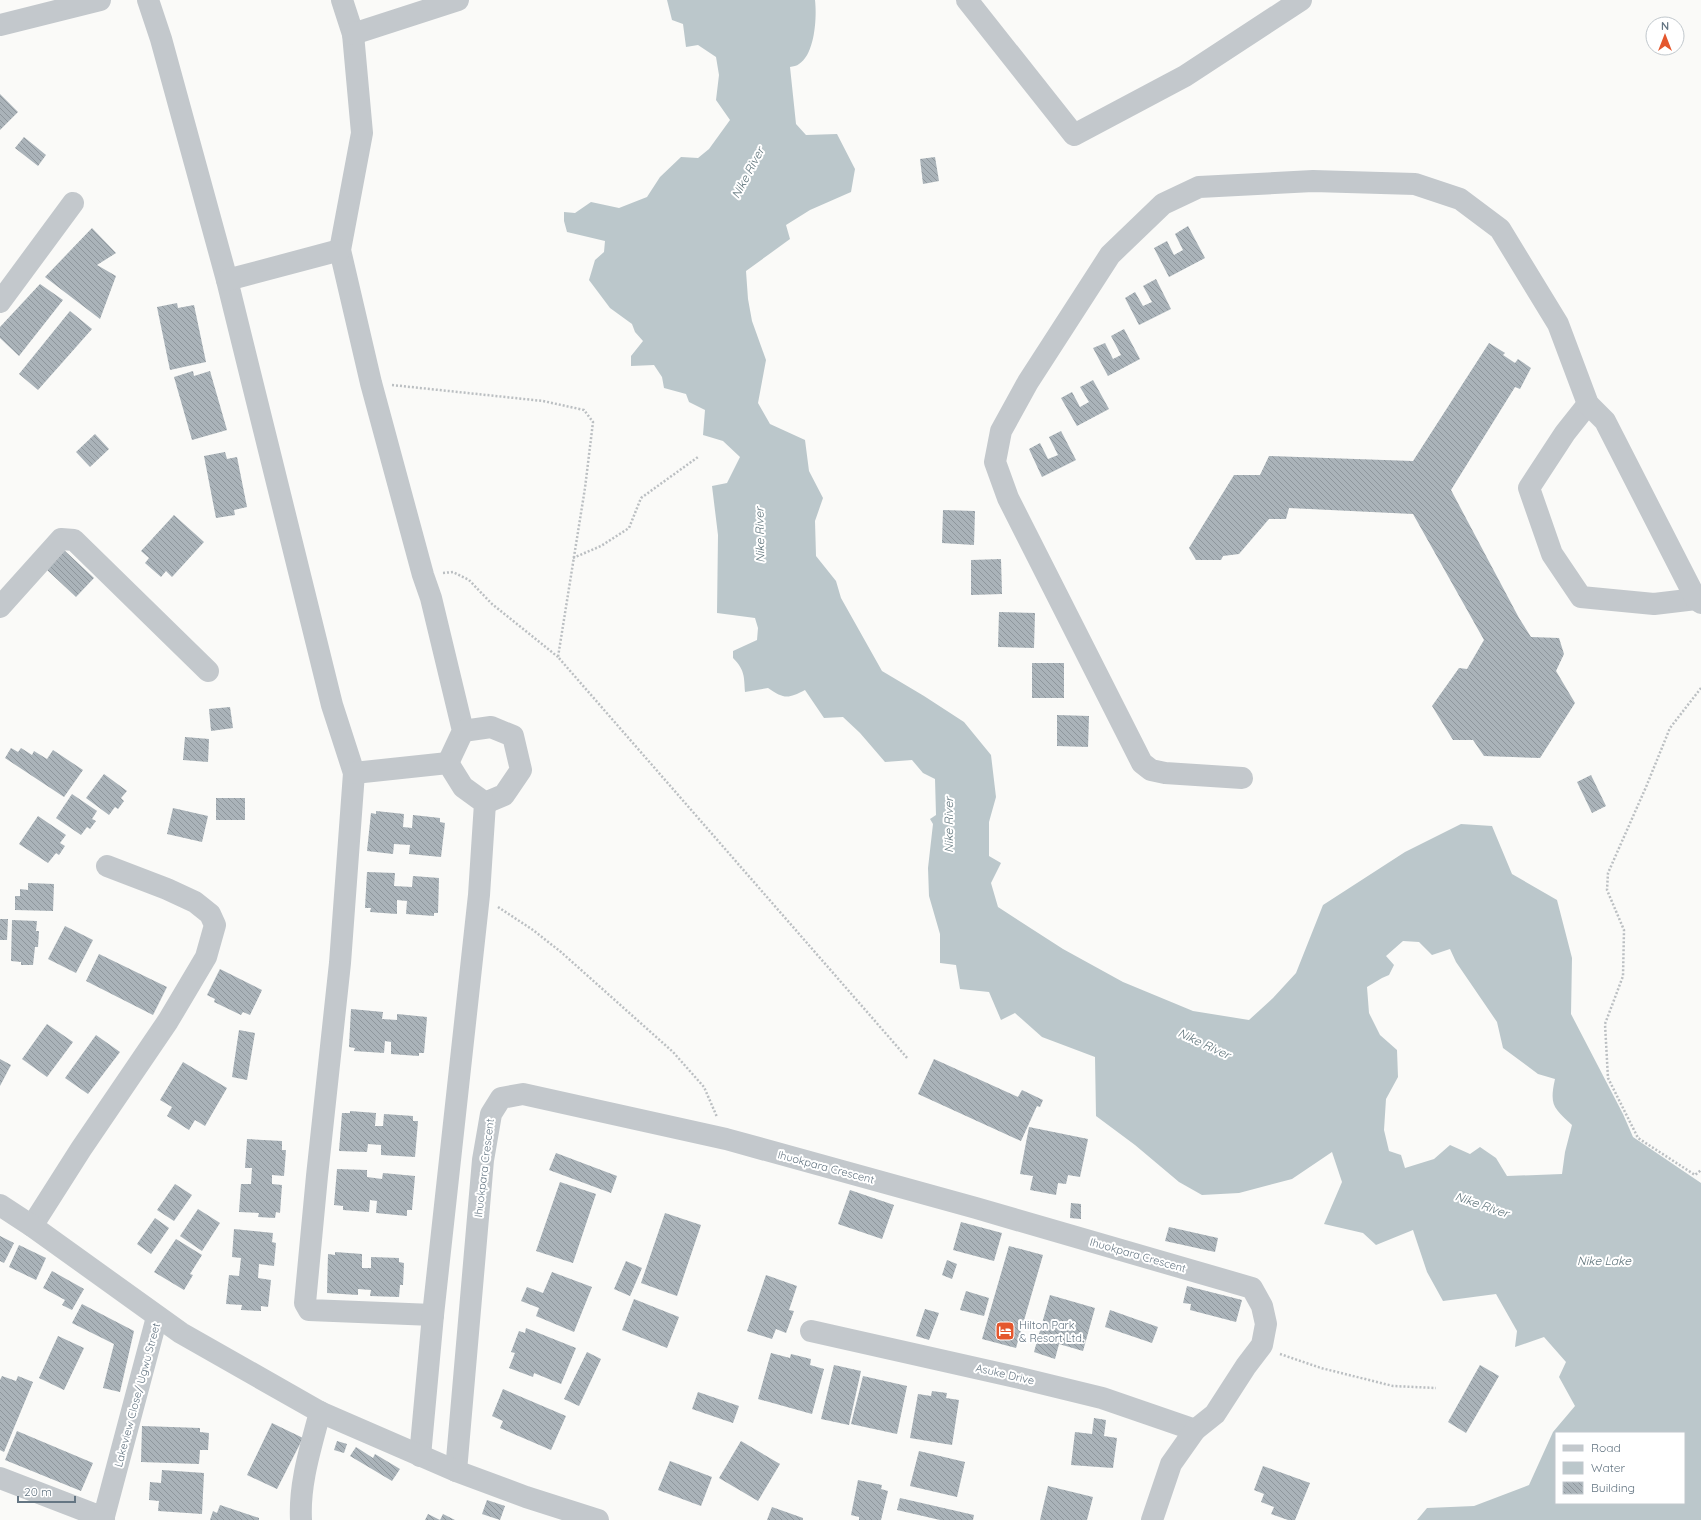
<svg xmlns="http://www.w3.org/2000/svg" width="1701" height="1520" font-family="Quicksand,sans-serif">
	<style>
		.water { fill: #bbc7cb; fill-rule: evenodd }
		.building { fill: url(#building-back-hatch) }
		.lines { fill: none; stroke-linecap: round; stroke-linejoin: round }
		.path { stroke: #bbbfc2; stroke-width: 2.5; stroke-dasharray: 2 2; stroke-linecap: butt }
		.minor { stroke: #c3c8cc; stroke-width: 22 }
		.tertiary { stroke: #c3c8cc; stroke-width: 22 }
		.labels { text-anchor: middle; stroke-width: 4; stroke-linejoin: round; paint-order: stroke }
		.street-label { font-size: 11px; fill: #657683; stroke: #fff }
		.poi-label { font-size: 11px; fill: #657683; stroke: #fff; text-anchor: start }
		.water-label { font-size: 12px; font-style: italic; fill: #60757c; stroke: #fff }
	</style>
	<defs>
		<pattern id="building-back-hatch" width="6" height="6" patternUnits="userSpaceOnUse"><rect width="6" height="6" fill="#aab3b9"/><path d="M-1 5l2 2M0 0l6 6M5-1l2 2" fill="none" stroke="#8e969c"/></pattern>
	</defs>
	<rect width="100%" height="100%" fill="#fafaf8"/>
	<path class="water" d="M 667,0 L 815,0 C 817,17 815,54 799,64 C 797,66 793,66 790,67 L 796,124 L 806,135 L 837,134 L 855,169 L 851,192 L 810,210 L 786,225 L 790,239 L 746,271 L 748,299 L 752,321 L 766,360 L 758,403 L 770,424 L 805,440 L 809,471 L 823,498 L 815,521 L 816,556 L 836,581 L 841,598 L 882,671 L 924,696 L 964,722 L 991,755 L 996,797 L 989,822 L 989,856 L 1001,863 L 991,883 L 998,907 L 1063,949 L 1123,982 L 1193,1011 L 1249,1020 L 1273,998 L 1296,973 L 1323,905 L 1405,852 L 1461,824 L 1492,826 L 1512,874 L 1557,900 L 1572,958 L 1571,1014 L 1623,1114 L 1633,1137 L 1701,1183 L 1701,1520 L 1417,1520 L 1427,1508 L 1474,1506 L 1529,1485 L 1553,1432 L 1575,1406 L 1559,1377 L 1566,1362 L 1544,1337 L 1515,1347 L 1517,1331 L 1496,1294 L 1443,1301 L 1427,1272 L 1413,1230 L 1376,1245 L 1363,1233 L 1324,1224 L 1342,1182 L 1332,1152 L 1292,1179 L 1239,1193 L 1202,1195 L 1179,1182 L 1135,1145 L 1096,1116 L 1095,1057 L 1042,1037 L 1015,1013 L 1001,1020 L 989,992 L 960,989 L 956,965 L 940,963 L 940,934 L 929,896 L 928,868 L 933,824 L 930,819 L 936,815 L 935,779 L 923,773 L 912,760 L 885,762 L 860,733 L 843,717 L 824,718 L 805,690 C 788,699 784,699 768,688 L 745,692 C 744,677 745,670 733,658 L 733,651 L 757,640 L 758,628 L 755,618 L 717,613 L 718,535 L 712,486 L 727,483 L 740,457 L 723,441 L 703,435 L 705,410 L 689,402 L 686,394 L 664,388 L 662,377 L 654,365 L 631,366 L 631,356 L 643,341 L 635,332 L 632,324 L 610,308 L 589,280 L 595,260 L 604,252 L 605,241 L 567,232 L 564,221 L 564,212 L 575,213 L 591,202 L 619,208 L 647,197 L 660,177 L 681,157 L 698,158 L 709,149 L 730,120 L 716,100 L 719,75 L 716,57 L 698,45 L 686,47 L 683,24 L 672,20 ZM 1403,941 L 1419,942 L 1432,955 L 1450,949 L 1456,962 L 1497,1022 L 1503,1048 L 1538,1074 L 1555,1079 C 1549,1106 1554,1108 1572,1125 L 1565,1152 L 1562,1174 L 1507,1176 L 1496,1158 L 1480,1147 L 1470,1154 L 1450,1145 L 1434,1159 L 1405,1168 L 1401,1155 L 1389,1151 L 1384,1130 L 1386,1099 L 1398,1077 L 1397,1050 L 1380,1035 L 1369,1013 L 1367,987 L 1382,978 L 1389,975 L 1394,965 L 1386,956 ZM 1556,1433 L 1684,1433 L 1684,1503 L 1556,1503 Z"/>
	<g class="building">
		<polygon points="0,94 18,112 0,130"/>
		<polygon points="24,137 46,155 38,166 15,148"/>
		<polygon points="935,157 939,181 923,184 920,159"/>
		<polygon points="1188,226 1205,258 1169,277 1154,248 1167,241 1174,255 1183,250 1175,234"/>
		<polygon points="92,228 116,253 97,265 116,276 100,319 45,277"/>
		<polygon points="1156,279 1171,309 1139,325 1125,298 1135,292 1143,306 1152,302 1143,286"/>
		<polygon points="40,284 63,300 19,356 0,338 0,327"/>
		<polygon points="177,303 178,308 194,305 206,362 170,370 157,307"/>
		<polygon points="70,311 92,329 38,390 19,374"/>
		<polygon points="1124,329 1140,359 1108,376 1093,348 1105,343 1113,359 1121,355 1111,336"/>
		<polygon points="1489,343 1505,353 1503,355 1515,363 1518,359 1531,368 1520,389 1515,387 1451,490 1519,618 1531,637 1559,638 1564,654 1556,671 1575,703 1540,758 1484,756 1473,740 1453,740 1432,706 1459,668 1467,669 1484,640 1413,514 1289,508 1286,519 1269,519 1239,554 1223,556 1221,560 1196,560 1189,548 1234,475 1260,475 1269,456 1413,461"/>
		<polygon points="193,371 194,376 210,371 227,430 192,440 174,377"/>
		<polygon points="1093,380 1109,409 1077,426 1061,398 1072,392 1080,407 1089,402 1080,387"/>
		<polygon points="1061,431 1076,460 1042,477 1029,449 1040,443 1048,459 1058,455 1049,437"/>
		<polygon points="95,434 109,449 90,467 76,452"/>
		<polygon points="225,452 227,459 237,457 247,507 234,510 235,515 216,518 204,456"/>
		<polygon points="943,510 975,511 974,545 942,543"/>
		<polygon points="174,515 204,542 172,577 166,571 161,577 145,563 149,558 141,551"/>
		<polygon points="64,550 94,578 76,597 46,569"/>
		<polygon points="1001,559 1002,594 971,595 971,560"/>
		<polygon points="999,612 1035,613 1034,648 998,647"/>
		<rect x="1032" y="663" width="32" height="35"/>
		<polygon points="230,707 233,728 211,731 209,709"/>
		<polygon points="1057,715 1089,716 1088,747 1057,746"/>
		<polygon points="185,737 209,739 208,762 183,760"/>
		<polygon points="11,748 18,752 21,748 32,755 34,751 47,759 53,750 83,770 64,797 5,758"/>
		<polygon points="104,774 127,791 121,798 124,801 118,809 115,807 109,815 86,798"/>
		<polygon points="1591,775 1606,806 1592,813 1577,782"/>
		<polygon points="72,794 97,811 92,819 96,821 90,829 87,827 81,835 56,818"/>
		<rect x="216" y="798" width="29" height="22"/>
		<polygon points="173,808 208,816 202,842 167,834"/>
		<polygon points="376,811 404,814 403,827 412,828 413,815 440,818 440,822 445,823 441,857 409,854 410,845 394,844 393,854 367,851 371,813 376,814"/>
		<polygon points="38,816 66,835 60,843 65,846 59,855 56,853 48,863 19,844"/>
		<polygon points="367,872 395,873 394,886 412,887 413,876 439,878 438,913 434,913 434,916 406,914 407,901 397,900 397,914 370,912 371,908 365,908"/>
		<polygon points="28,883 54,884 53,911 15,910 15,896 20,896 20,889 28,890"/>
		<polygon points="0,919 8,919 7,940 0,940"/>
		<polygon points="12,920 37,921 36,931 39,931 38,947 35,947 33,965 21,965 21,962 11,961"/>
		<polygon points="65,926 93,940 76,973 48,959"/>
		<polygon points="99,954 167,987 153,1015 86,981"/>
		<polygon points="220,969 262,990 250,1015 243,1012 241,1015 214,1002 215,999 207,995"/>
		<polygon points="351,1009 383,1012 382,1019 397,1020 397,1014 427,1017 424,1053 419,1053 419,1056 391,1054 391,1042 385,1041 384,1053 354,1051 355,1048 349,1047"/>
		<polygon points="47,1024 73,1042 47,1077 22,1059"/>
		<polygon points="239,1030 255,1033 247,1080 232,1077"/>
		<polygon points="96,1035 120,1052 88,1094 65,1078"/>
		<polygon points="0,1059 11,1065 0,1086"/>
		<polygon points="934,1059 1018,1097 1022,1090 1043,1100 1040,1107 1037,1106 1021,1141 918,1094"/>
		<polygon points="183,1062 227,1088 205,1126 195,1120 189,1130 167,1116 172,1107 160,1100"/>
		<polygon points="350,1111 376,1113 375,1126 383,1126 384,1114 413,1116 413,1121 418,1121 415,1157 381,1155 381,1145 368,1144 367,1152 339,1151 342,1113 350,1113"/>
		<polygon points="1029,1127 1088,1139 1080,1177 1068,1175 1066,1184 1058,1183 1056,1195 1030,1190 1033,1176 1020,1174"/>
		<polygon points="247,1139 282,1141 282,1150 286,1150 284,1176 272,1175 272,1184 282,1185 280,1213 276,1212 275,1218 258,1217 259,1213 239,1212 241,1184 251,1184 252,1168 245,1168"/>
		<polygon points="556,1153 617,1176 611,1193 549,1170"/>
		<polygon points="337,1169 367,1170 367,1177 382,1179 383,1173 415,1176 412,1210 407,1210 407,1216 376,1213 377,1201 370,1200 369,1212 343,1210 343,1206 334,1205"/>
		<polygon points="560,1182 596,1194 573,1263 536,1251"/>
		<polygon points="175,1184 192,1195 174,1221 157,1210"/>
		<polygon points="850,1190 894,1205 882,1239 838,1224"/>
		<polygon points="1071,1203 1081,1204 1081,1219 1070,1218"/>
		<polygon points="198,1209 220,1223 202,1251 180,1236"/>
		<polygon points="665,1213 701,1225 677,1296 641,1283"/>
		<polygon points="155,1218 169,1228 151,1254 137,1244"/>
		<polygon points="961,1222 1002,1233 994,1261 953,1250"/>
		<polygon points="1169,1227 1218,1238 1215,1252 1165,1241"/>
		<polygon points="234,1229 273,1233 272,1242 276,1243 274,1266 259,1264 258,1278 271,1280 268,1307 261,1306 261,1311 241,1310 242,1305 226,1304 229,1275 239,1276 241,1258 232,1257"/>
		<polygon points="0,1236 14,1243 4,1263 0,1261"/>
		<polygon points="176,1239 202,1255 190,1274 193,1275 184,1290 154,1272"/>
		<polygon points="19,1245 46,1258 36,1280 9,1267"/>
		<polygon points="1009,1246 1043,1255 1016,1348 982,1339"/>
		<polygon points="335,1252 362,1254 362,1268 371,1268 371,1257 399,1258 399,1262 404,1263 403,1285 400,1285 399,1297 370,1296 371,1290 358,1289 358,1295 327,1293 328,1254 335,1255"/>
		<polygon points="947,1260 957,1264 952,1279 942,1275"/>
		<polygon points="626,1261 642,1268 630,1296 614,1289"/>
		<polygon points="52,1271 84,1289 72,1310 62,1305 65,1300 43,1288"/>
		<polygon points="552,1272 592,1287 574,1332 536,1316 539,1308 521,1301 527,1287 543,1293"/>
		<polygon points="766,1275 797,1286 789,1310 794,1311 786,1333 776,1329 772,1339 747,1331"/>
		<polygon points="1187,1286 1242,1300 1236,1322 1190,1310 1191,1304 1183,1303"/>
		<polygon points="966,1291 989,1298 984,1316 960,1310"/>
		<polygon points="1050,1295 1095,1308 1083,1351 1059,1344 1055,1359 1034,1352"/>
		<polygon points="634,1299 679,1317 667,1348 622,1330"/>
		<polygon points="82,1304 134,1331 120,1392 103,1388 114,1344 72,1323"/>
		<polygon points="925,1309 939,1313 929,1340 916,1336"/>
		<polygon points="1110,1310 1158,1327 1152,1343 1105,1327"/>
		<polygon points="526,1328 576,1348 561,1384 534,1373 533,1377 509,1368 515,1353 511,1352 519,1331 525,1333"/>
		<polygon points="58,1336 84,1348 64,1390 39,1378"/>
		<polygon points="587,1352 601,1359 579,1406 564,1399"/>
		<polygon points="771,1353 790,1358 791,1354 811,1359 810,1365 824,1369 812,1414 758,1399"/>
		<polygon points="834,1365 861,1371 849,1425 821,1419"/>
		<polygon points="1480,1365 1499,1376 1466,1433 1448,1422"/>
		<polygon points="2,1376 16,1381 18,1376 33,1382 4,1452 0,1450 0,1380"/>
		<polygon points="863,1376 907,1386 897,1434 851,1424"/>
		<polygon points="503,1389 566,1416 551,1450 500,1428 503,1421 492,1416"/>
		<polygon points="932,1391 947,1393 946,1398 959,1400 952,1445 910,1438 918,1394 931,1396"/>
		<polygon points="698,1392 739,1406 733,1423 692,1409"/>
		<polygon points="1094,1418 1106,1420 1104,1436 1117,1438 1113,1468 1071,1465 1075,1432 1092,1434"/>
		<polygon points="272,1423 303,1438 277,1489 247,1475"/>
		<polygon points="142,1426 200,1428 200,1432 209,1433 208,1450 200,1450 199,1464 141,1462"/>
		<polygon points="17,1431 93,1463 81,1491 5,1460"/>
		<polygon points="337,1441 347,1444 344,1453 334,1450"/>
		<polygon points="741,1441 780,1464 758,1501 719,1478"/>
		<polygon points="356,1447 373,1458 375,1454 400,1469 392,1481 350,1456"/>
		<polygon points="919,1451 965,1462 957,1497 910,1486"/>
		<polygon points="670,1461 712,1477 701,1506 658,1490"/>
		<polygon points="1263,1466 1310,1483 1295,1520 1288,1520 1271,1514 1274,1507 1261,1502 1264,1494 1254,1490"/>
		<polygon points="162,1470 204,1473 202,1514 158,1511 159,1501 149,1500 150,1482 161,1483"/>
		<polygon points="858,1480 882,1485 881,1489 888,1491 881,1520 859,1520 859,1517 851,1515"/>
		<polygon points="1048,1486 1093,1497 1087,1520 1040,1520"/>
		<polygon points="900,1498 974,1515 973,1520 940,1520 897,1510"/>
		<polygon points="487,1500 505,1506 500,1520 482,1514"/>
		<polygon points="220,1505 259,1518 259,1520 210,1520 213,1511 217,1513"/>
		<polygon points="772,1507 803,1518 803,1520 767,1520"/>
		<polygon points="428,1514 440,1520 443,1514 455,1520 425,1520"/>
	</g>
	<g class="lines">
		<g class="path">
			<polyline points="392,385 543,401 584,410 593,422 585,488 558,657 908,1059"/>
			<polyline points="573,558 601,546 629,528 641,498 698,457"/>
			<polyline points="443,573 453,572 469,580 492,604 558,657"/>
			<polyline points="1701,688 1670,728 1646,787 1608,873 1607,890 1624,930 1623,976 1605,1024 1608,1078 1638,1138 1695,1175 1701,1170"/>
			<polyline points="498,907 533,930 561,952 673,1052 704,1087 717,1117"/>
			<polyline points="1280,1354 1321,1368 1393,1386 1436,1388"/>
		</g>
		<g class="minor">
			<polyline points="148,0 161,39 227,280 332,705 354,773 340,963 317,1176 305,1303 309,1310 433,1315"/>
			<polyline points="342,0 353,34 362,133 340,250 371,383 423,575 431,598 463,731 448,763"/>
			<polyline points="967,0 1074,135 1185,76 1301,0"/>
			<polyline points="0,25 100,0"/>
			<polyline points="353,34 458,0"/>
			<polyline points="227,280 340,250"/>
			<polyline points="0,302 73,203"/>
			<polyline points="1588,404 1565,433 1529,488 1552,554 1581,597 1654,604 1696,599"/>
			<polyline points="0,607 61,539 74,540 208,671"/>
			<polyline points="463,731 491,727 513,736 521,770 504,795 485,803"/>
			<polyline points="354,773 448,763 463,787 485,803 479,895 433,1315 420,1456"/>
			<polyline points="1242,778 1165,773 1151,770 1142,763 1008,498 995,462 1001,431 1028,382 1110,255 1163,204 1199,187 1313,181 1415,184 1460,199 1500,229 1558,324 1588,404 1605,421 1696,599 1701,603"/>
			<polyline points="32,1226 81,1149 168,1021 206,957 215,925 210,914 195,902 167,889 107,866"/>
			<polyline points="811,1331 1020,1378 1102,1398 1195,1430"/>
			<polyline points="456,1471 483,1160 491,1114 501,1098 523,1094 726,1139 976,1208 1252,1288 1262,1306 1266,1324 1262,1345 1246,1366 1215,1414 1195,1430 1171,1464 1152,1520"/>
			<polyline points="0,1478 104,1518"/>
			<polyline points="103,1520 157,1317"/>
			<path d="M 301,1520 C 299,1483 311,1447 320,1412"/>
		</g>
		<polyline class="tertiary" points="0,1205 32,1226 181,1333 320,1412 456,1471 526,1497 598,1520"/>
	</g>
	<defs>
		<g id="hotel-square" transform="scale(1)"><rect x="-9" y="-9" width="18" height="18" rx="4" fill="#e4572e" stroke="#fff"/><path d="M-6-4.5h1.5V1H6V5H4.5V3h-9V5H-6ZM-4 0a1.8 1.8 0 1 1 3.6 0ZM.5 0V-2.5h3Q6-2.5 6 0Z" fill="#fff"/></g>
	</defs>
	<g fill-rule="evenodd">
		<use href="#hotel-square" x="1005" y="1331"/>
	</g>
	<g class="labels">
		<g class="street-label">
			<text transform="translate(826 1167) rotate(15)" y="4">Ihuokpara Crescent</text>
			<text transform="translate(484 1168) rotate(-83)" y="4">Ihuokpara Crescent</text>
			<text transform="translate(1138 1255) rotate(16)" y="4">Ihuokpara Crescent</text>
			<text transform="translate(1005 1374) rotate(13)" y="4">Asuke Drive</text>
			<text transform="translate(137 1395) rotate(-75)" y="4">Lakeview Close/ Ugwu Street</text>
		</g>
		<g class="poi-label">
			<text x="1019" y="1329">Hilton Park<tspan x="1019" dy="13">&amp; Resort Ltd.</tspan></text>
		</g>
		<g class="water-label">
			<text transform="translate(748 173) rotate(-62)" y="4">Nike River</text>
			<text transform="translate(760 535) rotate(-91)" y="4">Nike River</text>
			<text transform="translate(949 825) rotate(-90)" y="4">Nike River</text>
			<text transform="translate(1204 1044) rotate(25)" y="4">Nike River</text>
			<text transform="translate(1482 1205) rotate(19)" y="4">Nike River</text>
			<text x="1604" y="1265">Nike Lake</text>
		</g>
	</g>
	<rect x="1555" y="1432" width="130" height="72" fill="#ffffff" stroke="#c1c8cd"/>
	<rect x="1563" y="1445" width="20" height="6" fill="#c3c8cc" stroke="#c1c8cd"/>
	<text x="1591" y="1452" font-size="12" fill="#657683">Road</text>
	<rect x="1563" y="1462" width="20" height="12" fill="#bbc7cb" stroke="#c1c8cd"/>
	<text x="1591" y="1472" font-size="12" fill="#657683">Water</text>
	<rect x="1563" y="1482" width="20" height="12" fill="url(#building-back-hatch)" stroke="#c1c8cd"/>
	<text x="1591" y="1492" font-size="12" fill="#657683">Building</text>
	<g transform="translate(1665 36)"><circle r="19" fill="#ffffff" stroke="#c1c8cd"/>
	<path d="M0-3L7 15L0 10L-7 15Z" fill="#e4572e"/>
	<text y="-6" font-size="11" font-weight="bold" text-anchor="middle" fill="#657683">N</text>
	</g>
	<path d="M18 1496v6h57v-6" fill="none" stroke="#657683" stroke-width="2"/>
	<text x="24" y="1496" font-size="12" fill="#657683" stroke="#ffffff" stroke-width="3" paint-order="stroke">20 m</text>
</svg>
